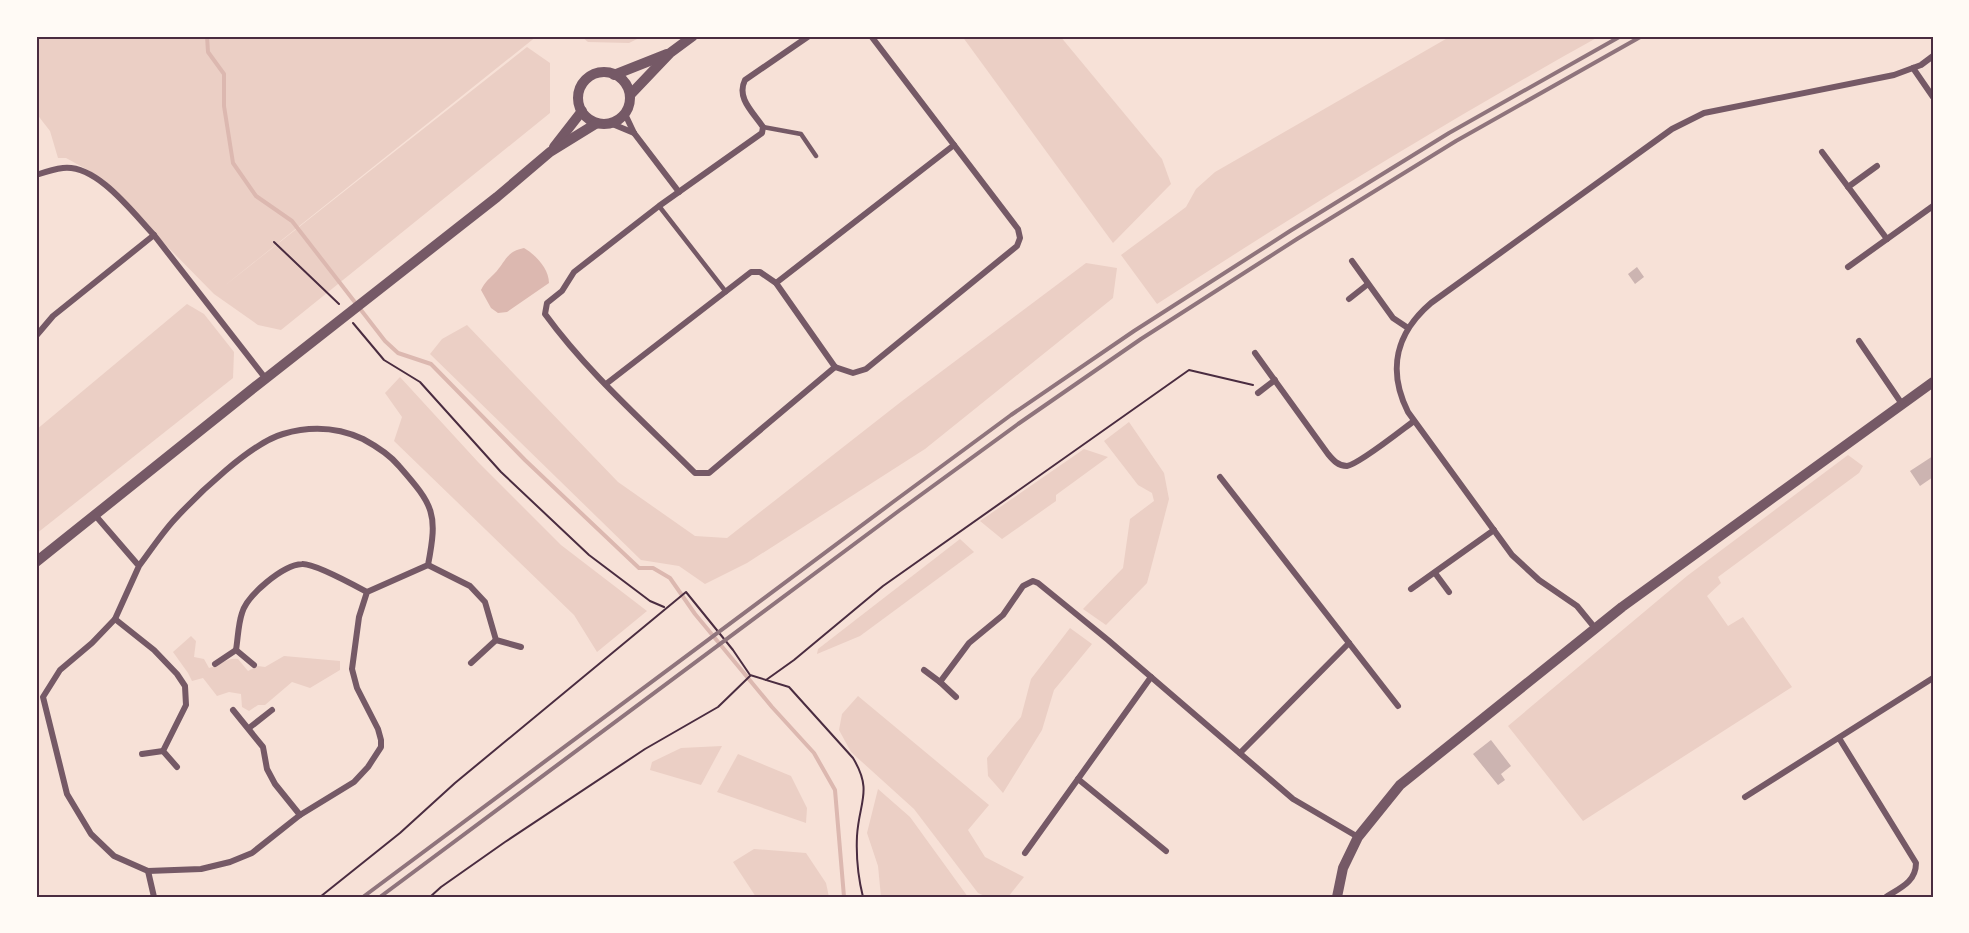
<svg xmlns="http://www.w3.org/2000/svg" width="1969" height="933" font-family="Figtree,sans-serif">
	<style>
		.green { fill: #ebcfc5 }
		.water { fill: #dcb8b0 }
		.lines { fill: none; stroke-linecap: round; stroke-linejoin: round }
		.stream { stroke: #dcb8b0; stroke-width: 4 }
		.building { fill: #ccb4b1 }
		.path { stroke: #4a2c40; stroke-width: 2 }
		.service { stroke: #755966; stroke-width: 4.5 }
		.minor { stroke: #755966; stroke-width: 6 }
		.tertiary { stroke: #755966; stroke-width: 10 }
		.rail { stroke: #8f747c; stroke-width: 4 }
		.neatline { fill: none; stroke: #4a2c40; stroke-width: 2 }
	</style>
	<rect width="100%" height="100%" fill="#f7e1d7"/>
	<g class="green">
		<polygon points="36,36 537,36 223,287 527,47 550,63 550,113 281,330 258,325 214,294 97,175 66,158 58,158 50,131 36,113"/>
		<polygon points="581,36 643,36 629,43 588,42"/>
		<polygon points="962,36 1060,36 1162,159 1171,184 1113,243"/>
		<path d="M 1451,36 L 1600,36 C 1449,120 1302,210 1157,304 L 1121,255 L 1186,207 L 1196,189 L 1215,172 Z"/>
		<polygon points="1086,263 1117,268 1113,298 925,449 747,563 705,584 679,566 641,560 430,354 442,339 467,325 618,482 695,536 727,538 902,401"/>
		<polygon points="187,304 204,314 234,352 233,378 36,534 36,430"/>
		<polygon points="400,377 478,462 561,545 647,611 597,652 574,615 394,441 402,417 385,393"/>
		<polygon points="1129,422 1164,473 1169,499 1147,583 1106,625 1083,609 1123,568 1130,519 1154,501 1152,493 1138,485 1104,441"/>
		<polygon points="1084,449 1108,457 1056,495 1056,501 1002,539 980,521"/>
		<polygon points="1848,455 1863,466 1859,473 1718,577 1721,583 1707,596 1728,626 1743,617 1792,687 1583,821 1508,726 1687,576"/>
		<polygon points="960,539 974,552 860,636 817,654 818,649"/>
		<polygon points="1070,628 1092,644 1054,690 1042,730 1003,793 988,776 987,758 1021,717 1031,679"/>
		<path d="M 191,636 L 196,641 L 194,657 L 204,659 L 209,668 C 219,666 227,657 238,659 L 248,671 L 258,666 L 265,667 L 284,656 L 340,661 L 340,670 L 310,688 L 292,682 L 265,705 L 258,705 L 249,711 L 242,707 L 241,694 L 229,692 L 217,696 L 203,678 L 192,681 L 188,673 L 173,652 Z"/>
		<polygon points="858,696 989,805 968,830 985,857 1024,877 1008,897 987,897 978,893 914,809 851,752 839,730 842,714"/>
		<polygon points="722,746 701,785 650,770 652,762 681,748"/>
		<polygon points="738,754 791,776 807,808 806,823 717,792"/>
		<polygon points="878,789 910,817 968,897 881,897 878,866 867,833"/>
		<polygon points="754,849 806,853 826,883 829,897 756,897 733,862"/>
	</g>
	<path class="water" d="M 524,248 C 536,255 549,269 549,283 L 507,312 L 498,313 L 491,308 L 481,290 C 485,282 488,280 494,274 C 506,262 505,252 524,248 Z"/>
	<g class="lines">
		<polyline class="stream" points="207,36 208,52 224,74 224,106 233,163 256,196 292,221 385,341 398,353 431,364 525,460 639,568 653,568 670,578 695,614 772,707 814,753 835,790 844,897"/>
	</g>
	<g class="building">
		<polygon points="1637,267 1644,277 1635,284 1628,274"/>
		<polygon points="1933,456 1933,477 1920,486 1910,471"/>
		<polygon points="1491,740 1511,766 1501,774 1505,780 1498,785 1473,754"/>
	</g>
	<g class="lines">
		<g class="path">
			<polyline points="274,242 339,304"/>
			<polyline points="353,323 384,360 420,382 501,472 589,555 650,601 664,607"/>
			<polyline points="766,680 794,660 883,586 1189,370 1253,385"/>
			<path d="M 320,897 L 400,833 L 455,783 L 686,592 L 733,650 L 750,675 L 789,687 L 853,758 C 873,791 859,802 857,836 C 856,857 858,877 863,897"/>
			<polyline points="430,897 441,887 505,842 645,749 718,707 750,676"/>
		</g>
		<g class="service">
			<polyline points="763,127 801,134 816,156"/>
			<polyline points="659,206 726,292"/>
		</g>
		<g class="minor">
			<path d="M 809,36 L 745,80 C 736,98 753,112 763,127 L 762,133 L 659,206 L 574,272 L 562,291 L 547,303 L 545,314 C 588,373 644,422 695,473 L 709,473 L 835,367"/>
			<polyline points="1913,68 1933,97"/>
			<polyline points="625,114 634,133 679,192"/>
			<polyline points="610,123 634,133"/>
			<polyline points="1822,152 1887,239"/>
			<path d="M 36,175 C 45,172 54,169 63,168 C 97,164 133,213 154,235"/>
			<polyline points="1848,187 1877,166"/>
			<polyline points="1352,261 1393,318 1408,328"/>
			<polyline points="1848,267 1933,206"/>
			<polyline points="776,283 954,145"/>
			<polyline points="1349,299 1368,284"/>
			<polyline points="36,336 53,316 154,235 266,379"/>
			<polyline points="1859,341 1902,404"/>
			<path d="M 1255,353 L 1328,454 C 1333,460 1338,466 1347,466 C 1358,465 1403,429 1414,421"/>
			<polyline points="835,367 853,373 866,369 1017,246 1020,238 1018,229 871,36"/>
			<polyline points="606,384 751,272 760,272 776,283 835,367"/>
			<polyline points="1258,393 1275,380"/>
			<polyline points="1220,477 1398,706"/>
			<path d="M 95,515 L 139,566 C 151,550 162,533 175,519 C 198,494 251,443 283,434 C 310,426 337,427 363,439 C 376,446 390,455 399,466 C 434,506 438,513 428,565 L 367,592 L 359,617 L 352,669 L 357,688 L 378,729 L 381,740 L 381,747 L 368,767 L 354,782 L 300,815 L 252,853 L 230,862 L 201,869 L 148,871 L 114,856 L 91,834 L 67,794 L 43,697 L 60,670 L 92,643 L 115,619 L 139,566"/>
			<polyline points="428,565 470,586 485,602 496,640 521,647"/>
			<polyline points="1435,573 1449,592"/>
			<polyline points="1411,589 1494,530"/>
			<polyline points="115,619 154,650 177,674 185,686 186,705 163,751 177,767"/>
			<path d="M 1595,628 L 1577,606 L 1539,580 L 1512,555 L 1408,412 C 1387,370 1396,333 1431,303 L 1672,129 L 1704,113 L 1894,75 L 1921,65 L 1933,56"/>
			<path d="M 236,650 C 238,638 238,625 242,613 C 247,595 283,565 302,564 C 314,563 354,585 367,592"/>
			<polyline points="471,663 496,640"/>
			<polyline points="215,664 236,650 254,665"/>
			<polyline points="924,670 940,682"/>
			<polyline points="956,697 940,682 969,643 1003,615 1023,586 1033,581 1038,583 1108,640 1293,799 1358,837"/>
			<polyline points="233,710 263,747 267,769 275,784 300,815"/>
			<polyline points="249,728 272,710"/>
			<path d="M 1839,738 L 1916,863 C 1916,882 1900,888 1886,897"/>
			<polyline points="1240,753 1349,643"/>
			<polyline points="142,754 163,751"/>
			<polyline points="1078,779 1166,851"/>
			<polyline points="1745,797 1933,678"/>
			<polyline points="1025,853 1151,677"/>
			<polyline points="148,871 154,897"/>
		</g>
		<g class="tertiary">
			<circle cx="604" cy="98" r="26"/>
			<polyline points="614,75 667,54"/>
			<polyline points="630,95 670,53 693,36"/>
			<polyline points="554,147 582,111"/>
			<polyline points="36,562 256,386 497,197 550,152 597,123"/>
			<polyline points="1337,897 1343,868 1358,837 1400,785 1622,607 1933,382"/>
		</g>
		<g class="rail">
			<polyline points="363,897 893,502 1011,415 1134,331 1290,231 1449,133 1621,36"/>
			<polyline points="380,897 900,510 1018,424 1141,339 1297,239 1456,141 1642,36"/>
		</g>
	</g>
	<rect width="1969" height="933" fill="none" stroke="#fffaf5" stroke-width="75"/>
	<rect x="38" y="38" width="1894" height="858" class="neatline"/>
</svg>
